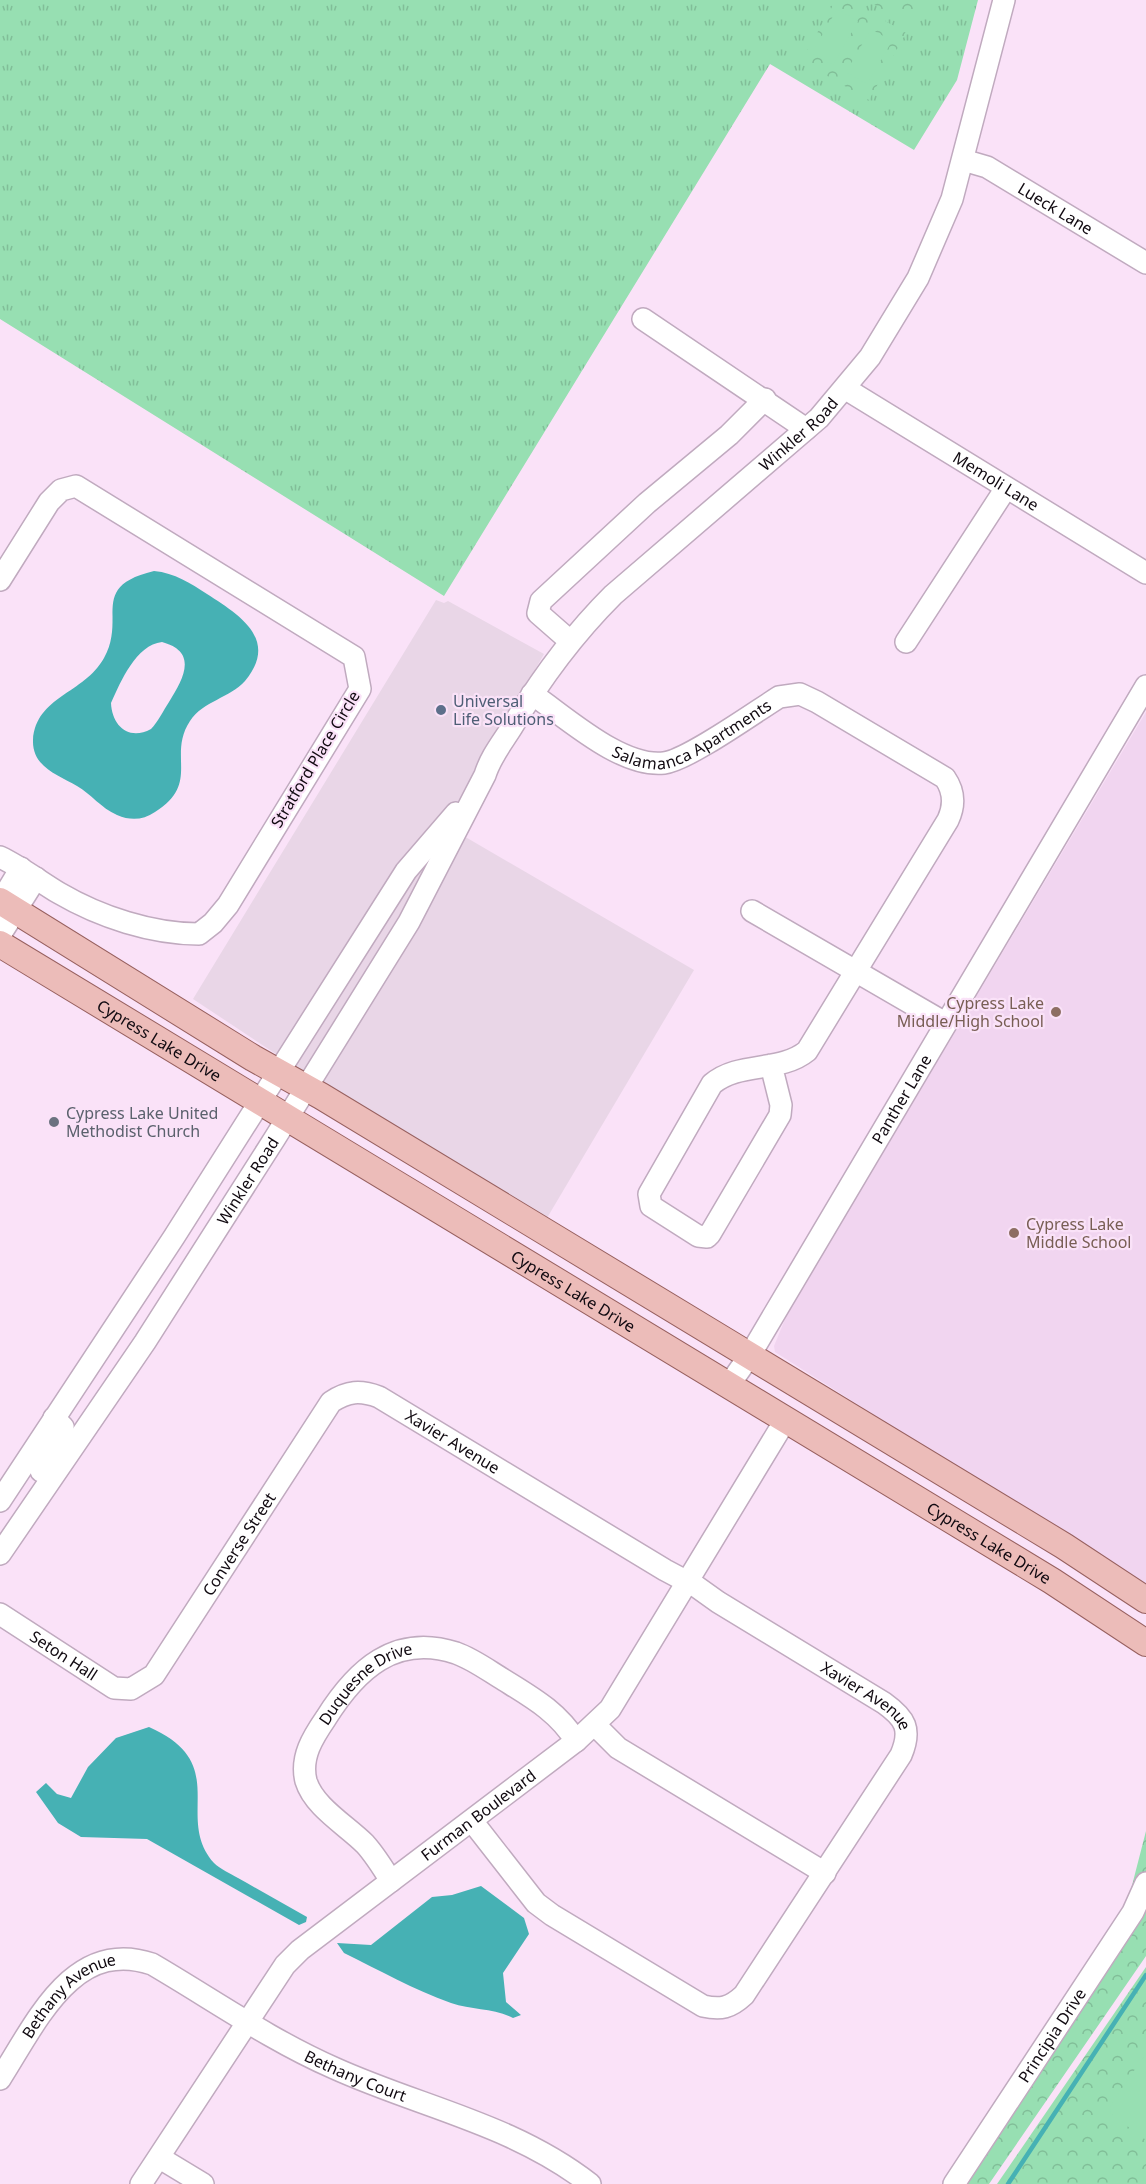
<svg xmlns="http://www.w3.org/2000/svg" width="1146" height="2184" font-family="'Noto Sans',sans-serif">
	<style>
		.commercial { fill: #e9d6e7 }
		.built { fill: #f1d5f0 }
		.grass { fill: url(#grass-tufts) }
		.park { fill: url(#park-crowns) }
		.pitch { fill: #97dfb2 }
		.water { fill: #46b1b4; fill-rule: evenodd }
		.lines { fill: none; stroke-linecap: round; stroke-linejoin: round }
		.stream { stroke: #46b1b4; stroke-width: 4.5 }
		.minor-casing { stroke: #c0aabf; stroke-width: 24 }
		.major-casing { stroke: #97605f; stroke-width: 28 }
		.minor { stroke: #fff; stroke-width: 21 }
		.major { stroke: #ecbcb9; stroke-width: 26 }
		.service-dot { fill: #5c6f8a; stroke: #fae2f8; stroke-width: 2 }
		.education-dot { fill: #8d6e63; stroke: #fae2f8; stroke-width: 2 }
		.worship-dot { fill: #6b7280; stroke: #fae2f8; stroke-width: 2 }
		.labels { text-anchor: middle; stroke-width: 4.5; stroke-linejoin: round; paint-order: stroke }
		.street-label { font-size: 16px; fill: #100910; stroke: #fae2f8 }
		.service-label { font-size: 16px; fill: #4e5e75; stroke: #fae2f8; text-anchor: start }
		.education-label { font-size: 16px; fill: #785e54; stroke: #fae2f8; text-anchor: end }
		.worship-label { font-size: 16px; fill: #5b616d; stroke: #fae2f8; text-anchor: start }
	</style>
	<defs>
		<pattern id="grass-tufts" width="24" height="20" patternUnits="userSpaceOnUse" patternTransform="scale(1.5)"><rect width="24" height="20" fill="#97dfb2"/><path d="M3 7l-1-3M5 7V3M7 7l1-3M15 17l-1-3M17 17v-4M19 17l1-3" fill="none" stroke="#81be98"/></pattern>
		<pattern id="park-crowns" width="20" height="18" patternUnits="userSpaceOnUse" patternTransform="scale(1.5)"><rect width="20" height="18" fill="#97dfb2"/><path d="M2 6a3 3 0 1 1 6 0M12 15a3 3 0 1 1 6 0" fill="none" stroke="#81be98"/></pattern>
	</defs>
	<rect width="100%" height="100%" fill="#fae2f8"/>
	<g class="commercial">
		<polygon points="436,600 444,603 448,601 544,654 465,793 407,857 279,1056 193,999"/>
		<polygon points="462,835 694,970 547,1218 319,1082"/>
		<polygon points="444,838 402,918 306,1074 292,1064 401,892"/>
	</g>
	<polygon class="built" points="1146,712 1146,1587 775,1352 774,1346 788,1312"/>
	<polygon class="grass" points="0,0 978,0 957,80 914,150 770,64 444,596 0,319"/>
	<g class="park">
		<polygon points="836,0 849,0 906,33 869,100 801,61"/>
		<polygon points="866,0 925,0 911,26"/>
		<polygon points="1146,1831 1146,1956 989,2184 943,2184 1128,1901"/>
		<polygon points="1146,1967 1146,2184 997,2184"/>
	</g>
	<g class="pitch">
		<polygon points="837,9 858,21 833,65 812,53"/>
		<polygon points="871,29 892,41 867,84 846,72"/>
		<polygon points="1146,2053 1146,2140 1111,2114 1110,2106"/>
	</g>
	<g class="water">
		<path d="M 154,571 C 175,573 190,583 207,594 C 238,614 280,639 245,681 C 230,698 203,701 190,721 C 167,756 201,783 155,812 C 143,820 131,821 117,815 C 101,808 91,794 77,786 C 58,775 32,767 33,740 C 36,696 84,694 104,658 C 127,617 88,587 154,571 ZM 162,642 C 199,652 183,679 169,702 C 163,711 158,722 151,729 C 129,741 112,726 111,703 C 121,681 136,645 162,642 Z"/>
		<path d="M 149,1727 C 233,1764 173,1817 214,1863 C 220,1869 231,1874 238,1878 C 261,1891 284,1904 307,1917 L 306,1922 L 299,1925 L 147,1839 L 81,1837 L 58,1823 L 36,1792 L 46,1783 L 57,1794 L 71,1798 L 88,1767 L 116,1738 Z"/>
		<path d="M 481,1886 L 524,1918 L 529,1934 L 503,1973 L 506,2002 L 521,2015 L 513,2018 C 493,2008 472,2010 451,2003 C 414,1990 379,1970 344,1953 L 337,1943 L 371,1945 L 432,1897 L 452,1895 Z"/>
	</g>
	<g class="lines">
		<polyline class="stream" points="1008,2184 1146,1975"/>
		<g class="minor-casing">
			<g id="minor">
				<path id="s1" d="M 963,160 L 987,167 L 1146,263"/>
				<polyline points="643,319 806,429"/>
				<path id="s2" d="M 846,389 L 1146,573"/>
				<path d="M 0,580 L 49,502 L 61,490 L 76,486 L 354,657 L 360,689 L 228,905 L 213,923 L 199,934 C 152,934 100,917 59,893 C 39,881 21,867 0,857"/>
				<polyline points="570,641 538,613 541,601 647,503 729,435 765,399"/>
				<polyline points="906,642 1006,488"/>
				<path id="s3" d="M 532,694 C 566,717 621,768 664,763 C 688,760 755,712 779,697 L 800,694 L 817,702 L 945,778 C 954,791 955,805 948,820 L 807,1051 C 780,1073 739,1061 712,1084 L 649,1194 L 651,1206 L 698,1236 L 707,1237 L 710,1234 L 780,1115 L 781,1105 L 771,1065"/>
				<polyline points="1,901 21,868"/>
				<polyline points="752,911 945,1023"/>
				<polyline points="0,935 36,878"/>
				<path id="s4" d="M 729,1385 L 750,1355 L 1146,686"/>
				<polyline points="41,1471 52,1453 63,1427 54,1418"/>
				<polyline points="0,1501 174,1237 406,871 456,813"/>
				<path id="s5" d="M 0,1554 L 145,1342 L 275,1138 L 409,922 L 485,775 C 491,756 502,743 512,727 C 541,678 573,635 613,595 L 819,418 L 870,357 L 918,278 L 952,199 L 1004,0"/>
				<path id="s6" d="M 0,1614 L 114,1688 L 131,1689 L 154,1675 L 331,1402 C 348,1391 360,1390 379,1397 L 665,1570 L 697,1587 L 718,1602 L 884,1703 C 905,1718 912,1729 901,1755 L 744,1995 C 730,2008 721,2010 703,2006 L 552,1915 L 536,1903 L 472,1821"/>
				<polyline points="595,1725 618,1748 825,1873"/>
				<path id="s7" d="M 391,1881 C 383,1868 375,1855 365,1844 C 346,1825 314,1807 306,1781 C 300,1757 313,1737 326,1718 C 356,1670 395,1633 456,1653 C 473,1659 489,1671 504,1680 C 533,1698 558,1712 576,1741"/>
				<path id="s8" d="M 0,2079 C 36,2023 73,1937 152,1964 C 212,1999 270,2040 334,2068 C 420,2107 513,2124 590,2184"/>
				<polyline points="160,2158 203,2184"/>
				<path id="s9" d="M 141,2184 L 285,1965 L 300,1950 L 576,1741 L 610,1709 L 786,1419"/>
				<path id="s10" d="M 954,2184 L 1133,1912 L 1146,1883"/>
			</g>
		</g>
		<g class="major-casing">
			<g id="major">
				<polyline points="0,901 253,1058 321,1096 1064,1546 1146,1600"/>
				<path id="s11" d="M 0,944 L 1052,1581 L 1146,1643"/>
			</g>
		</g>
		<use href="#minor" class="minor"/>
		<use href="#major" class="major"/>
	</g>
	<circle class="service-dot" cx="441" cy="710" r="6"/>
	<g class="education-dot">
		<circle cx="1056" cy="1012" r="6"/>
		<circle cx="1014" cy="1233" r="6"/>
	</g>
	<circle class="worship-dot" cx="54" cy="1122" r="6"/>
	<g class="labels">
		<g class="street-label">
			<text dy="6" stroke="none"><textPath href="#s1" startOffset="105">Lueck Lane</textPath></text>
			<text dy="6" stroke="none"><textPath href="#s5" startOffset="1386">Winkler Road</textPath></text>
			<text dy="6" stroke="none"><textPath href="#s2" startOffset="176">Memoli Lane</textPath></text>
			<text dy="6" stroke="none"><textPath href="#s3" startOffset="186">Salamanca Apartments</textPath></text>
			<text transform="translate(315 759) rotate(-59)" y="6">Stratford Place Circle</text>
			<text dy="6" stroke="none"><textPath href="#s11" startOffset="186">Cypress Lake Drive</textPath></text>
			<text dy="6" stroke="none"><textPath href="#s4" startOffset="334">Panther Lane</textPath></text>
			<text dy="6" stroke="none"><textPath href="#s5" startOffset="448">Winkler Road</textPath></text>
			<text dy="6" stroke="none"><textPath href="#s11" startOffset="670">Cypress Lake Drive</textPath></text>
			<text dy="6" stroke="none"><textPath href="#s6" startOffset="642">Xavier Avenue</textPath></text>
			<text dy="6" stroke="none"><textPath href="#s6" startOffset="336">Converse Street</textPath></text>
			<text dy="6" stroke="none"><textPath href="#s11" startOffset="1156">Cypress Lake Drive</textPath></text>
			<text dy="6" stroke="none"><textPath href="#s6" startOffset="76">Seton Hall</textPath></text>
			<text dy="6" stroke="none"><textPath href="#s7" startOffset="255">Duquesne Drive</textPath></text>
			<text dy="6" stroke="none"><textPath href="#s6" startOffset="1128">Xavier Avenue</textPath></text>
			<text dy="6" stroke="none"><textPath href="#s9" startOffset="507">Furman Boulevard</textPath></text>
			<text dy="6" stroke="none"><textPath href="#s8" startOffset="111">Bethany Avenue</textPath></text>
			<text dy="6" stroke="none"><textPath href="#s10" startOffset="178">Principia Drive</textPath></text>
			<text dy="6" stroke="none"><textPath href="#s8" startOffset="442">Bethany Court</textPath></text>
		</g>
		<g class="service-label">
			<text x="453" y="707">Universal<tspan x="453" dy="18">Life Solutions</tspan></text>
		</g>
		<g class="education-label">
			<text x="1044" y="1009">Cypress Lake<tspan x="1044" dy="18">Middle/High School</tspan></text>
			<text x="1026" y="1230" text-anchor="start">Cypress Lake<tspan x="1026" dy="18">Middle School</tspan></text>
		</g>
		<g class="worship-label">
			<text x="66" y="1119">Cypress Lake United<tspan x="66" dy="18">Methodist Church</tspan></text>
		</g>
	</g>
</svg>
